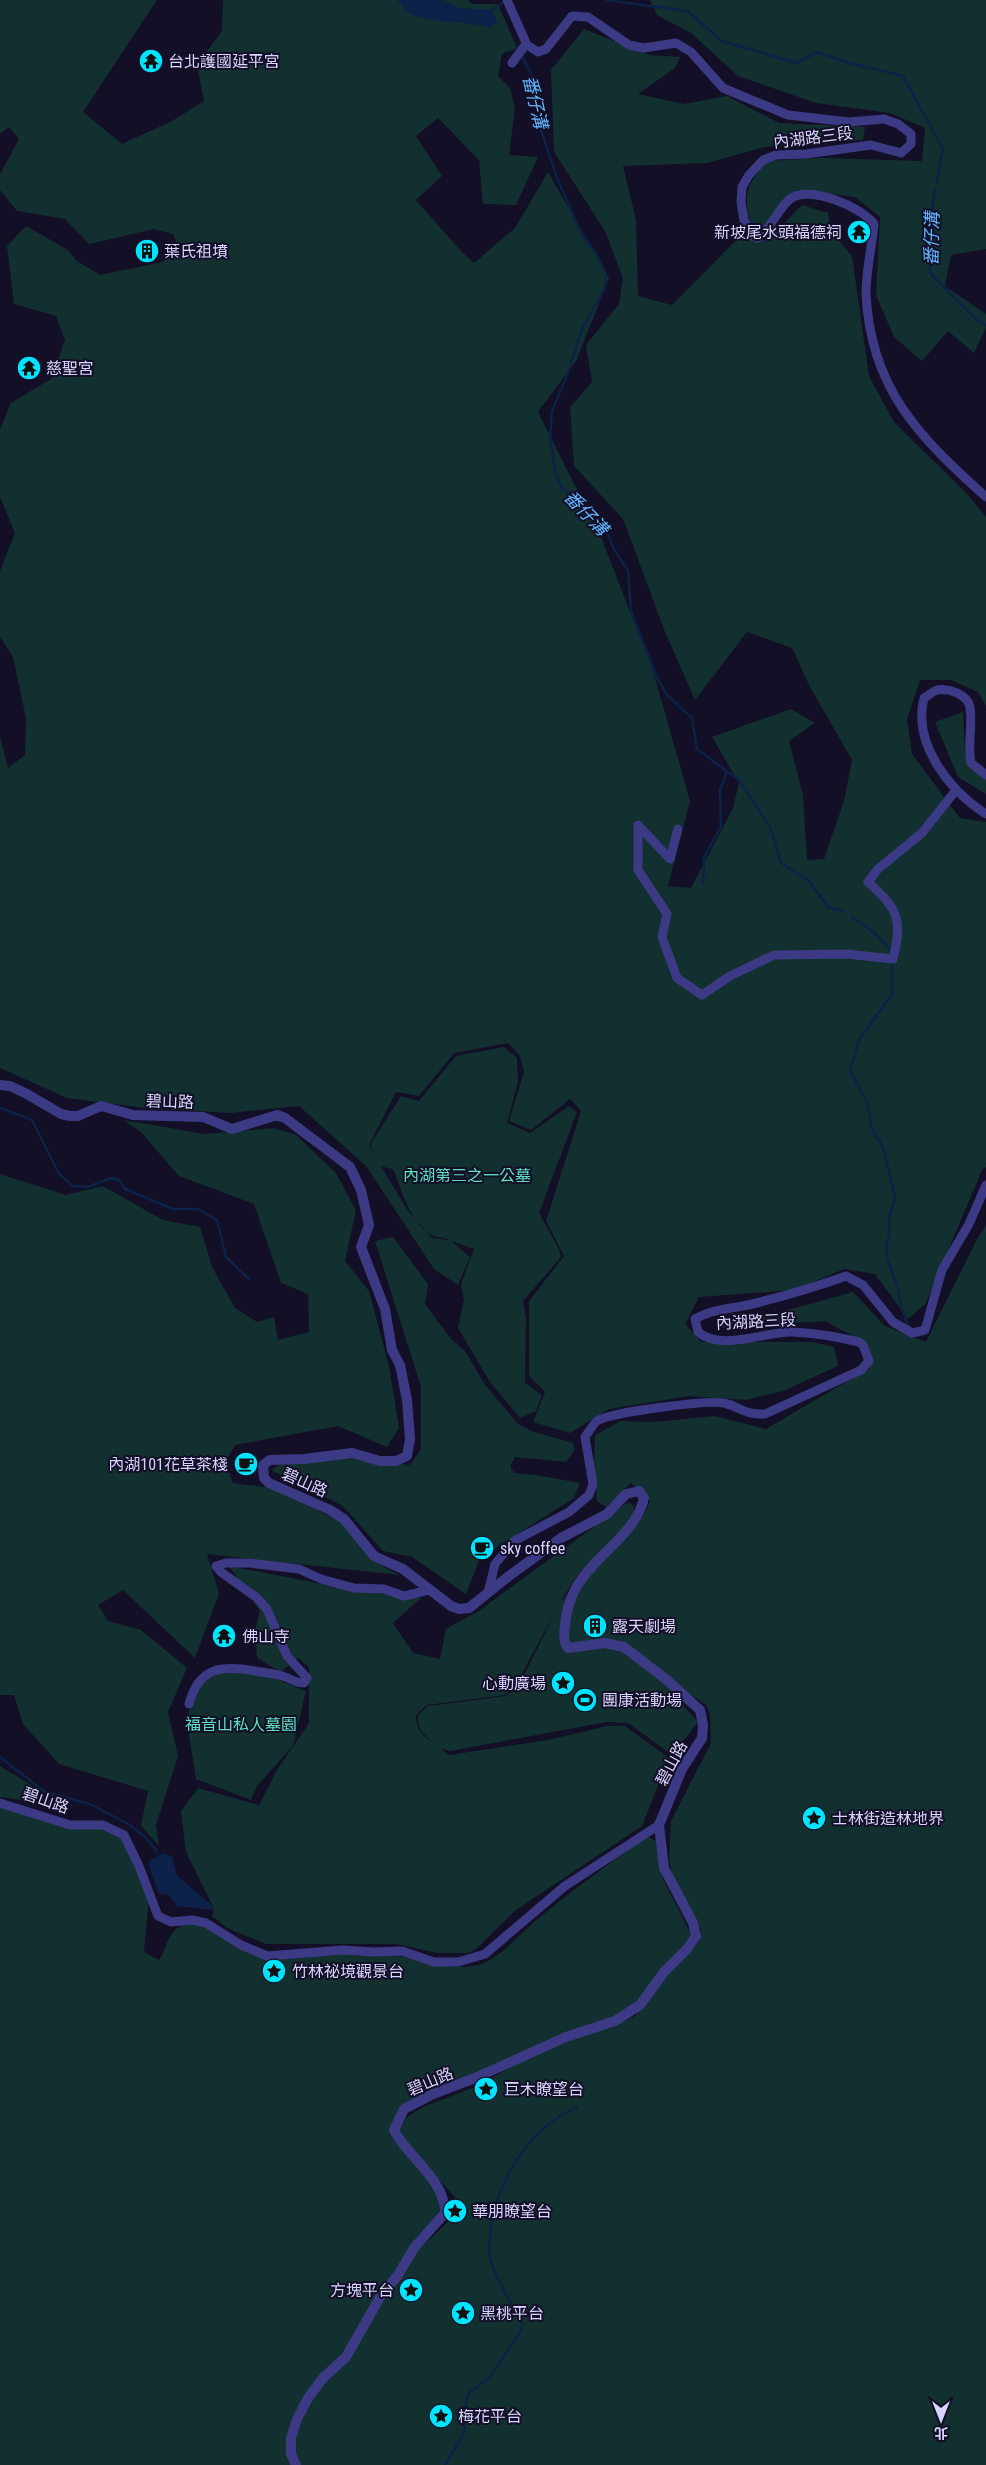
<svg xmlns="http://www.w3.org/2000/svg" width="986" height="2465" font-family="'Roboto Condensed','Noto Sans TC',sans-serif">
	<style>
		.green { fill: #12302f; fill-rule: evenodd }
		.water { fill: #0c2248 }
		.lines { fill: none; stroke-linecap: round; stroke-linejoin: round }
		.stream { stroke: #0c2248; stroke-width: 2.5 }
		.minor { stroke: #3d3a85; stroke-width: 9 }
		.tertiary { stroke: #3d3a85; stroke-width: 10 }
		.labels { text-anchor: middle; stroke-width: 4; stroke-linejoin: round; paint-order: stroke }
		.poi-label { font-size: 16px; fill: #d9d4ff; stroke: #130f26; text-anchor: start }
		.street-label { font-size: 16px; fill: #d9d4ff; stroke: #130f26 }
		.park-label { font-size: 16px; fill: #5fe0c0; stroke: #130f26 }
		.water-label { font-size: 18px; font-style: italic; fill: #62b6ff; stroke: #130f26 }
	</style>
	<rect width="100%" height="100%" fill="#130f26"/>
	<g class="green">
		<path d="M 0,0 L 157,0 L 83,112 L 122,144 L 172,121 L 204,101 L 197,65 L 222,31 L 223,0 L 468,0 L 472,4 L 498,4 L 517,48 L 502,54 L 498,76 L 510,88 L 515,108 L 509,155 L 538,157 L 516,205 L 483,204 L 479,160 L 438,118 L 416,136 L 442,176 L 416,200 L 459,249 L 474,263 L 515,228 L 548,172 L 609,278 L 576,361 L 538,412 L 601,537 L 653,671 L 690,801 L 668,886 L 691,888 L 733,808 L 739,783 L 712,737 L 791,709 L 815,723 L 789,741 L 803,795 L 807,860 L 824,859 L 844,801 L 852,760 L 809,685 L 792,648 L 747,632 L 695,700 L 665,632 L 623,519 L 574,466 L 570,407 L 592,382 L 586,345 L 619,304 L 623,278 L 605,231 L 554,152 L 551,70 L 584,29 L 650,55 L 680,57 L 675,68 L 638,94 L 684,104 L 727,96 L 779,123 L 865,127 L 863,140 L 764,147 L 707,163 L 623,166 L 636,220 L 638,296 L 672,305 L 742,234 L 757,242 L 770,238 L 802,205 L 828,213 L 831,231 L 852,256 L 869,376 L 894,422 L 968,495 L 986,517 L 986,706 L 978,692 L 951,680 L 920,680 L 907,719 L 912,754 L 960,818 L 986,822 L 986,1167 L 982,1170 L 926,1303 L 908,1319 L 875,1274 L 844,1269 L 795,1290 L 699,1297 L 685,1324 L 701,1342 L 813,1342 L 834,1347 L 838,1366 L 783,1391 L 746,1400 L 689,1396 L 609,1409 L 570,1433 L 533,1422 L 545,1392 L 529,1376 L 529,1301 L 564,1256 L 546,1221 L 581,1111 L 570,1099 L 531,1130 L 509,1121 L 524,1072 L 520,1056 L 508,1043 L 454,1053 L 419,1096 L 396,1092 L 369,1145 L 375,1155 L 370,1145 L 401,1096 L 419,1101 L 456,1056 L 504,1047 L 517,1058 L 518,1082 L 507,1123 L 530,1133 L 569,1106 L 577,1112 L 539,1213 L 559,1249 L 561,1257 L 523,1301 L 526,1318 L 525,1383 L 542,1395 L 536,1411 L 520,1418 L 490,1382 L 458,1328 L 464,1300 L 461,1284 L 474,1249 L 451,1241 L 470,1257 L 458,1285 L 434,1269 L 366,1166 L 299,1106 L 230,1113 L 146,1108 L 67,1098 L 0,1068 L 0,736 L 8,768 L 25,755 L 26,718 L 13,657 L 0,637 L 0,571 L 15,533 L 0,497 L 0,429 L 11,403 L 51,379 L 65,340 L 56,316 L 14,304 L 7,246 L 26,226 L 68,250 L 77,261 L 100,275 L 162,262 L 171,256 L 176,241 L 173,234 L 154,229 L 89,244 L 65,219 L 17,211 L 0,190 L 0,174 L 19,139 L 9,127 L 0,134 ZM 381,1166 L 394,1170 C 400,1189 413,1228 434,1236 C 440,1238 444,1237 449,1240 L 432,1238 L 408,1211 Z"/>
		<path d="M 650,0 L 986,0 L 986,249 L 951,255 L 945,286 L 986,314 L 986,328 L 974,353 L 948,331 L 922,361 L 894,337 L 876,295 L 880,217 L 855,197 L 798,190 L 785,199 L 761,231 L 752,228 C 742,195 746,187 766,161 L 822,158 L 922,161 L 925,128 L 890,113 L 816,103 L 738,76 L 691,33 L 657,15 Z"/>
		<polygon points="963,712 965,754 986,771 986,794 958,777 935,722"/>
		<polygon points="123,1120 205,1134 274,1128 296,1135 336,1173 356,1210 345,1261 369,1291 389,1366 399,1428 387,1447 338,1426 235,1445 225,1463 233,1483 273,1488 345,1524 370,1559 399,1575 207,1554 219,1593 195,1658 123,1590 98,1605 108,1621 141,1630 187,1668 168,1712 178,1756 156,1825 159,1846 141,1826 148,1791 59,1764 23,1724 14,1695 0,1695 0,1174 66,1195 103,1186 163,1220 200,1227 212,1267 235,1308 257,1322 274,1317 278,1340 309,1332 308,1294 281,1283 254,1204 179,1176 141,1132"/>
		<path d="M 986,1225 L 986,2465 L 299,2465 L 293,2452 L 295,2434 L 311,2398 L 418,2250 L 450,2220 L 458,2208 L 455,2197 L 406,2145 L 399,2130 L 407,2117 L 423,2107 L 475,2087 L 522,2061 L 581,2036 L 619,2024 L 635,2016 L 648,2002 L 662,1980 L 699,1942 L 701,1933 L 700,1928 L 673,1877 L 669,1861 L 671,1821 L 711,1743 L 710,1714 L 706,1705 L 692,1695 L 682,1704 L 698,1722 L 672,1755 L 628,1723 L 607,1722 L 450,1751 L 440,1748 L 449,1755 L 548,1740 L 607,1726 L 625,1726 L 669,1758 L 642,1826 L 516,1910 L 475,1950 L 467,1953 L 437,1953 L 397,1944 L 266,1944 L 227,1928 L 212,1916 L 214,1909 L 186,1852 L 181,1811 L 198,1788 L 259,1805 L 277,1770 L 309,1723 L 309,1667 L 298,1658 L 281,1672 L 257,1658 L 255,1630 L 260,1611 L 229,1566 L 358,1591 L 421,1598 L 393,1623 L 413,1653 L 440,1659 L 446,1629 L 480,1610 L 628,1502 L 634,1506 L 633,1517 L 576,1577 L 561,1601 C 586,1576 640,1533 650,1501 L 631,1483 L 606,1507 L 597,1501 L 594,1461 L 595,1435 L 621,1421 L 654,1422 L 715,1416 L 766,1429 L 870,1368 L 866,1343 L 825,1321 L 720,1328 L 715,1318 L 777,1313 L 853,1292 L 885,1326 L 926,1342 L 977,1239 ZM 557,1609 L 518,1687 L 505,1696 L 428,1706 L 418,1715 C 418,1730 423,1733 432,1742 C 421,1734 417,1730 416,1715 L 427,1705 L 505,1695 L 515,1686 Z"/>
		<polygon points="393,1237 428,1284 425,1304 451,1339 466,1352 485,1385 518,1424 531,1431 573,1443 575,1450 566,1462 515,1457 511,1464 511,1469 515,1473 536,1475 580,1483 574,1498 480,1558 466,1594 412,1557 383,1551 343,1506 271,1470 284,1462 349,1458 410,1465 421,1449 421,1387 375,1241"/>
		<polygon points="224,1670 254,1670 306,1691 293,1746 257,1786 251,1800 196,1779 187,1723 193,1687"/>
		<polygon points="0,1766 36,1788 52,1804 0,1797"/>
		<path d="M 0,1805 L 71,1828 L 101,1827 L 123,1839 L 149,1899 L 144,1952 L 159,1960 C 168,1948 167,1929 185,1925 C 211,1919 234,1947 257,1954 C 267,1957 281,1954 291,1954 C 324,1954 357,1952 390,1955 C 418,1957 444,1971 472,1966 C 498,1962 514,1939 533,1923 C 567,1894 605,1867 642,1840 L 649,1837 L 656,1841 L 663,1879 L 690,1932 L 691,1939 L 640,2000 L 621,2014 L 405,2105 L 393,2127 L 439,2197 L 440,2213 L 347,2349 L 299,2409 L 293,2465 L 0,2465 Z"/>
	</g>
	<g class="water">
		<path d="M 397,0 L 443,0 L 458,8 L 492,10 L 497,23 L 489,28 C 465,20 433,24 411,14 C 406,12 401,4 397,0 Z"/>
		<polygon points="162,1853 172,1856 177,1876 212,1905 213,1910 175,1906 175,1902 168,1895 159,1894 148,1864 152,1858 155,1859 157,1855 160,1856"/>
	</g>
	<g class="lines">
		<g class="stream">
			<polyline points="606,0 687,11 722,41 796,63 818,52 849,63 903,76 943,149 937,182"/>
			<polyline points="490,11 506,1"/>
			<polyline points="522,56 533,78 539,124 557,178 581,233 596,253 606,274 605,288 582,329 566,378 552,411 550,436 556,475 562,488 596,515 605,527 613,547 628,571 631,611 657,678 667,695 692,718 697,749 740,781 770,827 781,863 809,881 828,907 845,911"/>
			<polyline points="935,190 929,227 930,273 976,319 986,325"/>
			<polyline points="703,883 704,857 721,827 720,790 727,771"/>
			<polyline points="852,917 876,934 892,952"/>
			<polyline points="892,960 892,994 859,1040 850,1071 867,1102 872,1129 883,1147 891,1180 895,1199 889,1216 889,1237 886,1246 887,1259 898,1287 901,1306 908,1327"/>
			<polyline points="0,1108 32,1120 59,1174 73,1186 88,1187 111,1178 119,1180 125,1189 173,1209 198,1209 217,1220 226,1257 249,1279"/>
			<polyline points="0,1757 45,1792 90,1804 130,1825 145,1837 157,1851"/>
			<path d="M 445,2465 L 465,2431 L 461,2416 L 470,2392 L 489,2378 L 521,2331 L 522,2324 C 515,2309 492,2272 490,2258 C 486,2212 508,2161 542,2130 C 552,2120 565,2113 577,2107"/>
		</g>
		<g class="minor">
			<path d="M 507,0 L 527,45 L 538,52 L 546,49 L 572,16 L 588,17 L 629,45 L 644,48 L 676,43 L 691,52 L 723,88 L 788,115 L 849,122 L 884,119 L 898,124 L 911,134 L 911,144 L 901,153 L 871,145 L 806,154 L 776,155 L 763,160 L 749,175 L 742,187 L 741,202 L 744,220 L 752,236 L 758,238 C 772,227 777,210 790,199 C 808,184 862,207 874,224 C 872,246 866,271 866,293 C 870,388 919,437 986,497"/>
			<polyline points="512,63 526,44"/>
			<path d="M 986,775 L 971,763 C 967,744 973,725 970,707 C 967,694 949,688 937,690 C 933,691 928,696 924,698 C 912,744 950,791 986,814"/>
			<path d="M 678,829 L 670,859 L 638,825 L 638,870 L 667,914 L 662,937 L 677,978 L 702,995 L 730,976 L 774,955 L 847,954 L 893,959 C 903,919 898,909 868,882 L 878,869 L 922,833 L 956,790"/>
			<path d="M 488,1593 L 495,1564 L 514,1541 L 569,1512 L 589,1495 L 593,1484 L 585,1437 C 589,1432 593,1424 597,1421 C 611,1412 707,1400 724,1403 C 741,1407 743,1415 765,1414 L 861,1370 L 869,1361 L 863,1345 L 859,1342 C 838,1337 814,1333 793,1332 C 765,1331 722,1352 698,1332 L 695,1319 C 712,1309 730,1309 748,1305 C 781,1297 813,1288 846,1276 L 863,1285 L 893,1322 L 912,1333 L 925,1330 L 942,1270 L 969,1224 L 986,1185"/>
			<path d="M 189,1704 C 199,1667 221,1665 255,1671 C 264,1673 274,1673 282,1676 C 290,1678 295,1683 304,1683 L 307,1678 L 287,1656 L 267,1609 L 256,1597 L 221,1572 L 216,1566 L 226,1563 L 249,1563 L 299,1569 L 321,1579 L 354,1588 L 384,1589 L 404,1596 L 429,1590"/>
			<polyline points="0,1803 70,1825 103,1825 124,1835 139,1866 158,1916 171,1922 192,1920 206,1923 241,1945 267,1956 343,1950 374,1952 402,1951 434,1962 458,1962 485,1954 565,1886 659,1825"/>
		</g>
		<path class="tertiary" d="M 0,1085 L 10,1086 L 27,1094 L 61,1114 L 70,1116 L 78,1116 L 101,1106 L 133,1115 L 203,1117 L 232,1129 L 277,1115 L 285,1118 L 350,1167 L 361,1190 L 369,1225 L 361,1247 L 385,1309 L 392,1350 L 400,1365 L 407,1400 L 410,1439 L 407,1456 L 396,1461 L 380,1461 L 352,1453 L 304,1459 L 270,1460 L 263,1465 L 264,1478 L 269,1483 L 330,1510 L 344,1519 L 374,1556 L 403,1569 L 451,1606 L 459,1609 L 469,1608 L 509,1576 L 561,1538 L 607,1514 L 626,1494 L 639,1491 L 644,1498 C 636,1534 595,1555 577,1586 C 570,1598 566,1613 565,1626 C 564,1634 563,1642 568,1648 L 605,1643 L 624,1647 L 667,1680 L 700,1710 L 703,1725 L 702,1738 L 682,1769 L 659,1825 L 664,1868 L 693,1923 L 696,1936 L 687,1949 L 664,1972 L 640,2005 L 615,2021 L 566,2037 L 475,2078 L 433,2094 L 404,2109 L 394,2130 C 408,2158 445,2179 445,2213 L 414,2248 L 398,2275 L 380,2297 L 346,2357 L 323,2378 L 308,2398 L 297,2419 L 291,2438 L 291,2454 L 296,2465"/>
	</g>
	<defs>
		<g id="temple-disc" transform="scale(1.25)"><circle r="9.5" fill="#00e5ff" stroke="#130f26"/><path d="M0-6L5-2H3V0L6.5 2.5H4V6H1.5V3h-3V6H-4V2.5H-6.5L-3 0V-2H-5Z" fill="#111"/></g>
		<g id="building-disc" transform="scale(1.25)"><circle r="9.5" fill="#00e5ff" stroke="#130f26"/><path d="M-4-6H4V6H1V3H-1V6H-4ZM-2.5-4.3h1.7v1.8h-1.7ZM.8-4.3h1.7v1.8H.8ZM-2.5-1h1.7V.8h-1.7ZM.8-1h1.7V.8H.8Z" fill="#111"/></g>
		<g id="cafe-disc" transform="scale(1.25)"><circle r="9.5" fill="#00e5ff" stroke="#130f26"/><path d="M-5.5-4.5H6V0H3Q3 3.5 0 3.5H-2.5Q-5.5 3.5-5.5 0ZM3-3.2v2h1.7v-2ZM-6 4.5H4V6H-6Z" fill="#111"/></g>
		<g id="sight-disc" transform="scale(1.25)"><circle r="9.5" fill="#00e5ff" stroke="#130f26"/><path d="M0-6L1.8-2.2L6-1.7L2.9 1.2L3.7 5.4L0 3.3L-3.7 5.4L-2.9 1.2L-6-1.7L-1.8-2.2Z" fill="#111"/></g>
		<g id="stadium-disc" transform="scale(1.25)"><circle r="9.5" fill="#00e5ff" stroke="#130f26"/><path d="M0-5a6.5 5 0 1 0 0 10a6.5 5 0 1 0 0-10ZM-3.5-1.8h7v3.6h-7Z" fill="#111"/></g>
	</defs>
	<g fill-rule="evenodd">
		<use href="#temple-disc" x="151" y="61"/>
		<use href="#temple-disc" x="859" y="232"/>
		<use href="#building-disc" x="147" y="251"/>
		<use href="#temple-disc" x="29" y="368"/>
		<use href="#cafe-disc" x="246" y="1464"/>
		<use href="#cafe-disc" x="482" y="1548"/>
		<use href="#building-disc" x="595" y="1626"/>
		<use href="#temple-disc" x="224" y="1636"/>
		<use href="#sight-disc" x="563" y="1683"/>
		<use href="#stadium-disc" x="585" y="1700"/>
		<use href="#sight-disc" x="814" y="1818"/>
		<use href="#sight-disc" x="274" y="1971"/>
		<use href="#sight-disc" x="486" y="2089"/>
		<use href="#sight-disc" x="455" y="2211"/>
		<use href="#sight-disc" x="411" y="2290"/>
		<use href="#sight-disc" x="463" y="2313"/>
		<use href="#sight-disc" x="441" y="2416"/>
	</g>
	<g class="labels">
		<g class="poi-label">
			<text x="168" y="67">台北護國延平宮</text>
			<text x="842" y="238" text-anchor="end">新坡尾水頭福德祠</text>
			<text x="164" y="257">葉氏祖墳</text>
			<text x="46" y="374">慈聖宮</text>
			<text x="228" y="1470" text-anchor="end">內湖101花草茶棧</text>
			<text x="500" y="1554">sky coffee</text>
			<text x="612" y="1632">露天劇場</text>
			<text x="242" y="1642">佛山寺</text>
			<text x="546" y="1689" text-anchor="end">心動廣場</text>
			<text x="602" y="1706">團康活動場</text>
			<text x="832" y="1824">士林街造林地界</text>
			<text x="292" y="1977">竹林祕境觀景台</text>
			<text x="504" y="2095">巨木瞭望台</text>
			<text x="472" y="2217">華朋瞭望台</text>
			<text x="394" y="2296" text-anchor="end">方塊平台</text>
			<text x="480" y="2319">黑桃平台</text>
			<text x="458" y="2422">梅花平台</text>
		</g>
		<g class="street-label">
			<text transform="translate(813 137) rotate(-7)" y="6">內湖路三段</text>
			<text transform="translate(170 1101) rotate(2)" y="6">碧山路</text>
			<text transform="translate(756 1321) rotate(-3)" y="6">內湖路三段</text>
			<text transform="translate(305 1482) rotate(24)" y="6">碧山路</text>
			<text transform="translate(671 1763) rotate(-62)" y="6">碧山路</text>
			<text transform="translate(46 1800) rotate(19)" y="6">碧山路</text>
			<text transform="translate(430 2081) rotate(-23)" y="6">碧山路</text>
		</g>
		<g class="park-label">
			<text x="467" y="1181">內湖第三之一公墓</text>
			<text x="241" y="1730">福音山私人墓園</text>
		</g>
		<g class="water-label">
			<text transform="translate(535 102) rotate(77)" y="6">番仔溝</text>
			<text transform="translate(932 239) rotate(-89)" y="6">番仔溝</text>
			<text transform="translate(586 513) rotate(46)" y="6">番仔溝</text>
		</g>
	</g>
	<g transform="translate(941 2420) rotate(180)" stroke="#130f26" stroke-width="4" paint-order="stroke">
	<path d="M0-4L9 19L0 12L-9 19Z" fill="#d9d4ff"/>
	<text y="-8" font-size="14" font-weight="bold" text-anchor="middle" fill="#d9d4ff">北</text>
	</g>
</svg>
